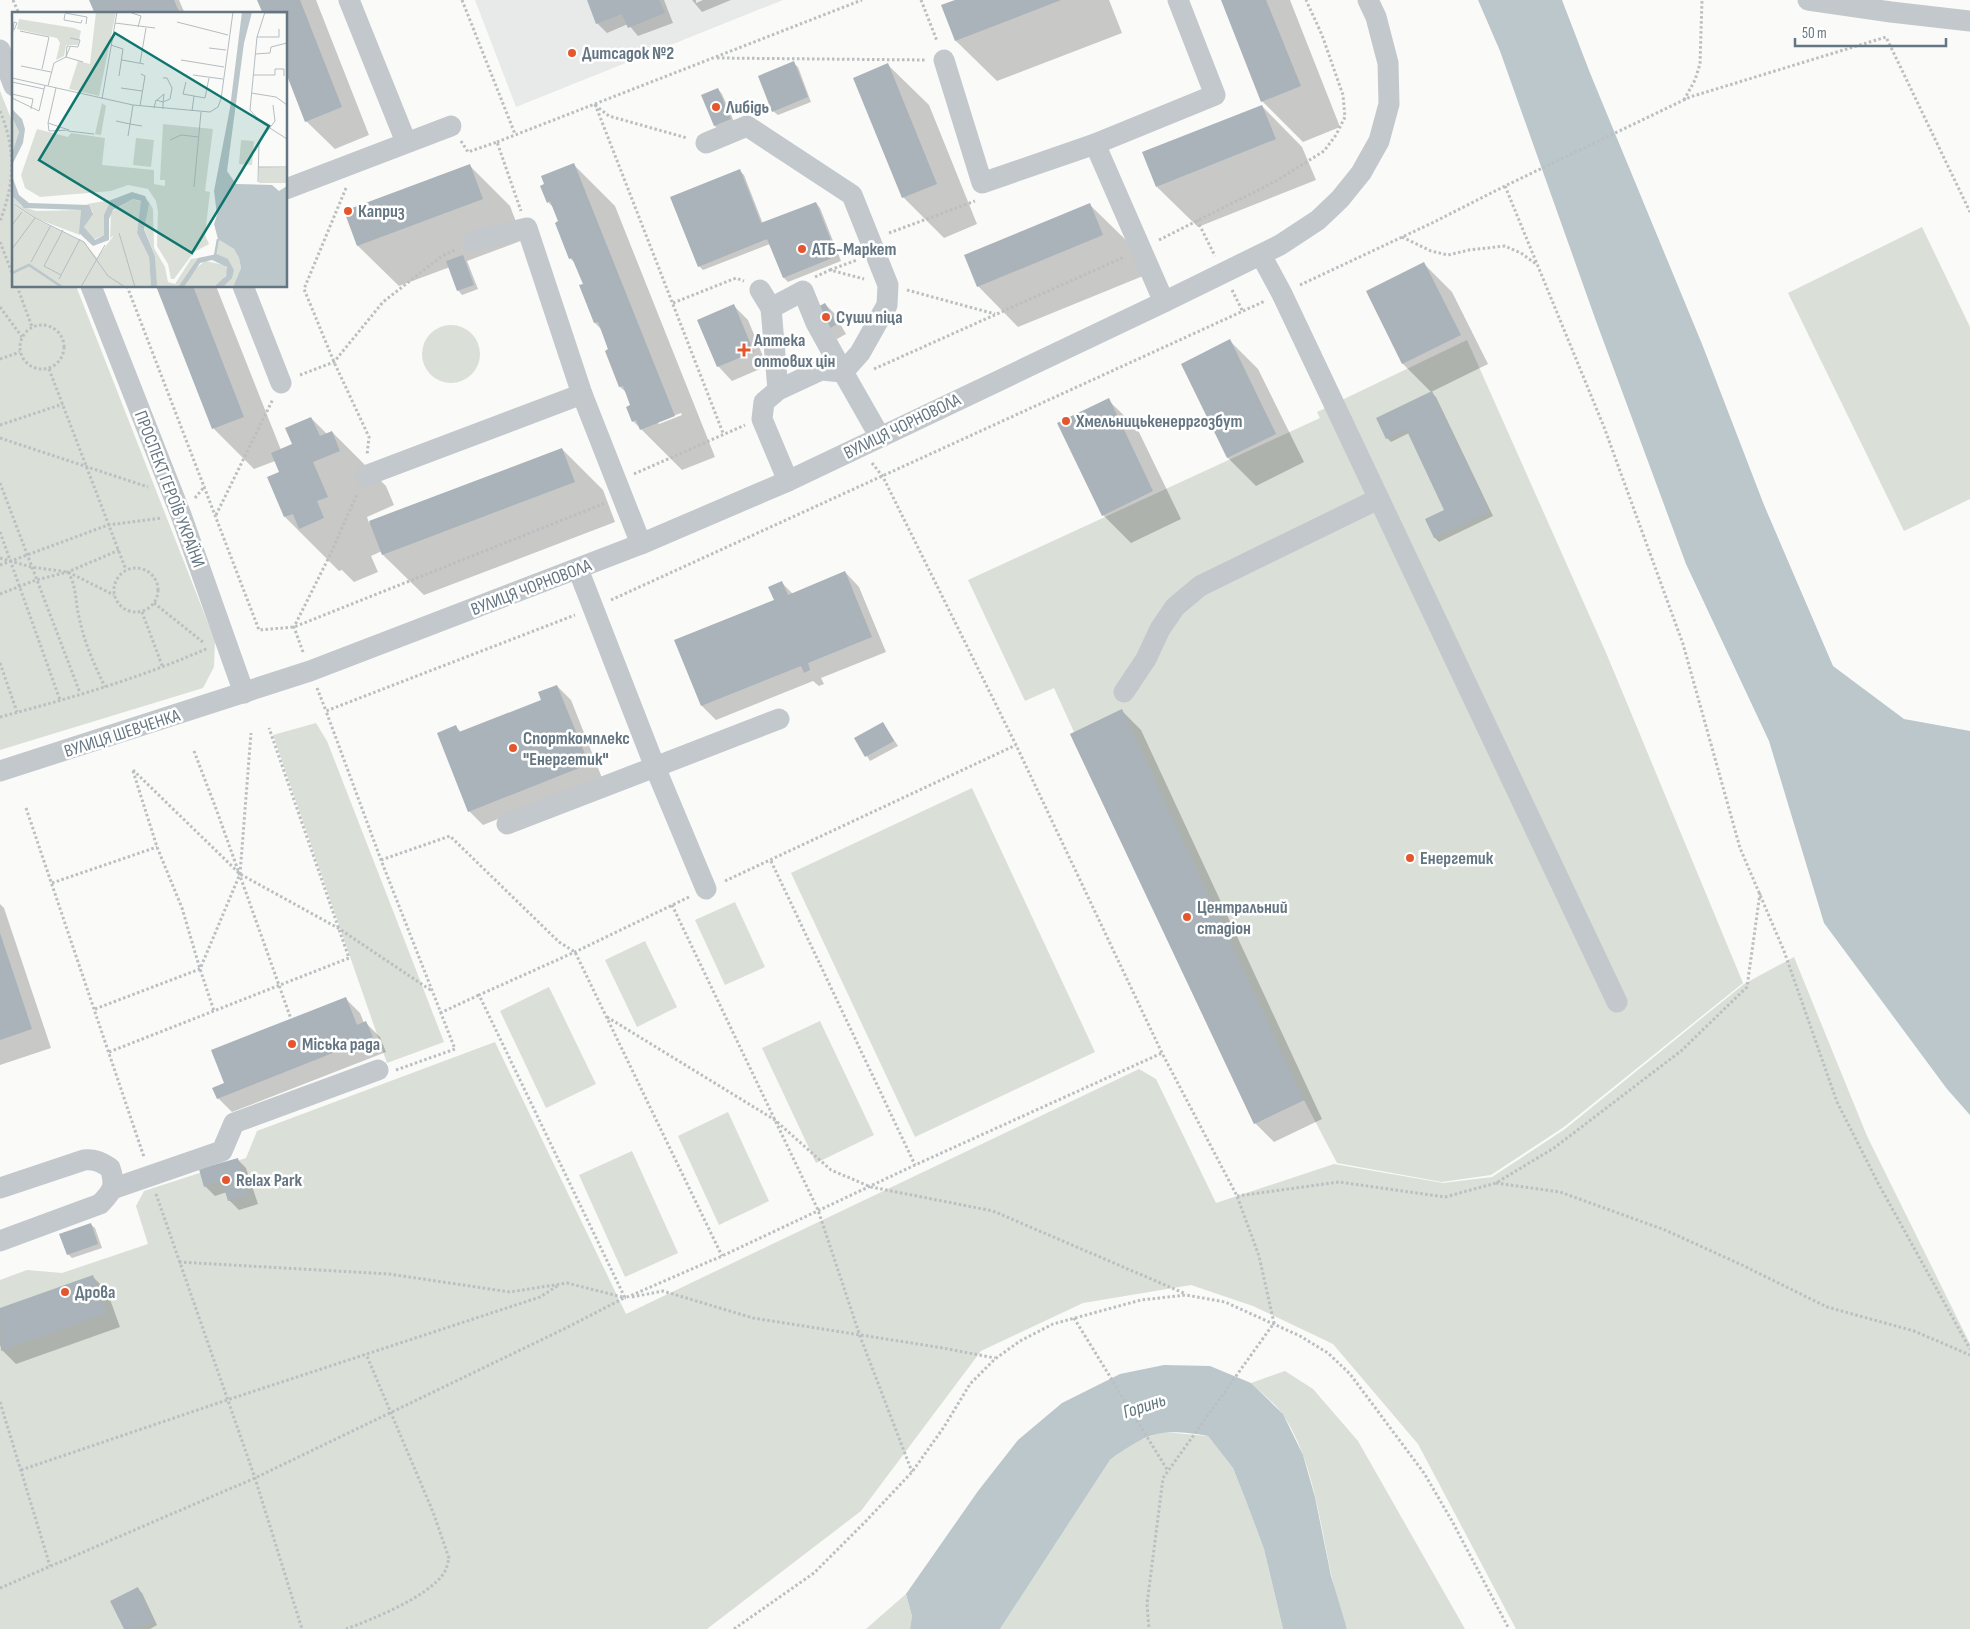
<svg xmlns="http://www.w3.org/2000/svg" width="1970" height="1629" font-family="'Sofia Sans Condensed',sans-serif">
	<style>
		.built { fill: #e8e9e9 }
		.green { fill: #dadfd7 }
		.water { fill: #bbc7cb }
		.shadow { fill: #0003; fill-rule: evenodd }
		.building { fill: #aab3b9 }
		.lines { fill: none; stroke-linecap: round; stroke-linejoin: round }
		.path { stroke: #bbbfc2; stroke-width: 3; stroke-dasharray: 2.5 2.5; stroke-linecap: butt }
		.minor { stroke: #c3c8cc; stroke-width: 21 }
		.poi-dot { fill: #e4572e; stroke: #fff; stroke-width: 2 }
		.labels { text-anchor: middle; stroke-width: 5; stroke-linejoin: round; paint-order: stroke }
		.poi-label { font-size: 18px; font-weight: bold; fill: #657683; stroke: #fff; text-anchor: start }
		.street-label { font-size: 18px; fill: #657683; stroke: #fff }
		.water-label { font-size: 19px; font-style: italic; fill: #60757c; stroke: #fff }
		.inset-river { fill: none; stroke: #bbc7cb; stroke-width: 2.5 }
		.inset-road { fill: none; stroke: #b5bdc2; stroke-width: 1 }
		.view { fill: #0f766e; fill-opacity: 0.15; stroke: #0f766e; stroke-width: 2.5 }
		.inset-edge { fill: none; stroke: #657683; stroke-width: 2.5 }
	</style>
	<rect width="100%" height="100%" fill="#fafaf8"/>
	<polygon class="built" points="475,0 783,0 516,107"/>
	<g class="green">
		<polygon points="0,91 14,126 14,286 76,286 215,641 214,667 203,688 0,750"/>
		<polygon points="1922,227 1970,327 1970,499 1904,531 1788,293"/>
		<circle cx="451" cy="354" r="29"/>
		<polygon points="1467,340 1607,655 1743,983 1564,1127 1491,1175 1442,1182 1337,1163 1304,1100 1254,1124 1070,734 1074,732 1054,688 1025,701 968,580 1320,418 1317,412"/>
		<polygon points="316,723 327,741 444,1042 387,1063 273,735"/>
		<polygon points="972,788 1095,1052 915,1137 791,873"/>
		<polygon points="735,902 765,967 725,985 695,920"/>
		<polygon points="645,941 677,1007 637,1027 605,960"/>
		<polygon points="1794,957 1867,1136 1970,1344 1970,1629 1516,1629 1418,1444 1333,1344 1253,1306 1191,1285 1083,1303 981,1351 861,1511 707,1629 0,1629 0,1280 27,1270 62,1273 148,1244 136,1206 144,1191 246,1158 257,1131 495,1042 626,1314 1139,1069 1156,1079 1216,1203 1334,1164 1443,1183 1492,1177 1565,1129 1744,984"/>
		<polygon points="549,987 596,1084 546,1108 500,1011"/>
		<polygon points="820,1021 874,1135 816,1163 762,1048"/>
		<polygon points="728,1112 769,1201 719,1225 678,1136"/>
		<polygon points="632,1151 678,1253 625,1277 579,1175"/>
		<path d="M 1285,1371 L 1313,1389 L 1358,1441 L 1465,1629 L 1347,1629 C 1320,1560 1324,1479 1284,1416 C 1276,1404 1261,1393 1251,1383 Z"/>
		<polygon points="1163,1432 1208,1436 1233,1468 1246,1501 1264,1549 1283,1629 1000,1629 1110,1460 1134,1442"/>
		<polygon points="906,1594 912,1616 910,1629 866,1629"/>
	</g>
	<g class="water">
		<polygon points="1478,0 1562,0 1590,73 1702,344 1764,505 1833,666 1904,719 1970,731 1970,1115 1947,1089 1824,923 1769,741 1686,564 1596,321 1500,51"/>
		<path d="M 1164,1365 L 1210,1366 L 1251,1383 L 1283,1414 L 1303,1455 L 1315,1497 L 1331,1576 L 1347,1629 L 1283,1629 L 1264,1549 L 1246,1501 L 1233,1468 L 1208,1436 C 1161,1428 1148,1432 1110,1460 L 1000,1629 L 910,1629 L 912,1616 L 906,1594 L 978,1491 L 1018,1440 L 1062,1403 L 1120,1374 Z"/>
	</g>
	<g class="shadow">
		<polygon points="91,0 179,0 185,14 96,14"/>
		<polygon points="259,0 316,0 369,135 335,149 306,121 286,14"/>
		<polygon points="588,0 664,0 673,23 638,36 628,24 607,33 597,23"/>
		<polygon points="692,0 696,0 696,3 703,0 731,0 702,12"/>
		<polygon points="958,0 1109,0 1122,33 997,81 956,41 943,6"/>
		<polygon points="1222,0 1290,0 1340,127 1303,142 1262,101"/>
		<polygon points="793,63 798,67 811,102 778,115 773,111"/>
		<polygon points="888,65 929,105 977,224 944,238 903,197"/>
		<polygon points="718,89 722,94 735,124 719,130 715,126 703,96"/>
		<polygon points="1262,106 1302,147 1316,180 1198,227 1157,187"/>
		<polygon points="469,165 510,206 523,240 467,261 478,289 462,295 458,290 450,267 399,286 358,246 345,212"/>
		<path d="M 574,165 L 615,206 L 715,457 L 682,470 L 633,421 L 632,406 L 627,393 L 620,387 L 602,330 L 595,323 L 584,284 L 577,265 L 570,258 L 554,208 L 548,202 ZM 681,413 L 682,415 L 659,424 L 657,422 Z"/>
		<polygon points="740,171 744,175 763,224 816,203 820,208 841,261 788,282 784,278 770,244 703,270 699,266"/>
		<polygon points="1090,205 1131,245 1143,276 1018,327 978,286"/>
		<polygon points="1424,264 1452,292 1488,364 1431,392 1403,364 1367,292"/>
		<polygon points="157,286 216,286 281,450 294,445 311,418 327,434 332,432 386,486 394,505 367,517 369,523 562,449 603,490 615,522 424,595 383,555 382,551 371,556 378,572 354,582 342,570 339,571 285,517 269,478 280,473 275,461 254,469 213,428"/>
		<polygon points="825,304 834,313 846,334 837,339 827,330"/>
		<polygon points="734,306 748,320 767,366 732,381 718,366"/>
		<polygon points="1230,341 1258,369 1304,462 1256,486 1228,458"/>
		<polygon points="1431,392 1436,397 1493,516 1439,542 1435,538 1426,520 1446,510 1409,433 1391,442 1387,438"/>
		<polygon points="1108,400 1137,428 1181,519 1131,543 1103,515"/>
		<polygon points="845,572 859,587 886,652 821,678 824,684 819,686 813,681 716,720 702,706 676,641 775,601 782,583 793,594"/>
		<polygon points="557,686 571,700 602,778 483,825 469,811 456,727 462,733 543,701"/>
		<polygon points="1122,711 1141,730 1322,1119 1274,1142 1255,1123 1071,735"/>
		<polygon points="883,723 898,746 870,761 856,738"/>
		<polygon points="0,904 4,908 51,1048 0,1065"/>
		<polygon points="346,999 360,1013 364,1023 366,1023 380,1037 386,1052 232,1112 218,1098 226,1084"/>
		<polygon points="237,1159 246,1168 258,1204 239,1210 229,1200 227,1192 215,1196 205,1186"/>
		<polygon points="90,1224 95,1228 102,1248 72,1258 68,1254"/>
		<polygon points="93,1277 107,1291 120,1327 16,1364 2,1350 0,1345 0,1309"/>
		<polygon points="138,1589 142,1593 157,1625 150,1629 125,1629"/>
	</g>
	<g class="building">
		<polygon points="89,0 174,0 180,14 95,14"/>
		<polygon points="257,0 300,0 342,107 305,122 286,73 286,14 263,14"/>
		<polygon points="587,0 659,0 665,13 628,28 622,14 596,24"/>
		<polygon points="955,0 1061,0 955,41 941,5"/>
		<polygon points="1221,0 1266,0 1301,86 1261,102"/>
		<polygon points="794,61 808,97 772,112 758,76"/>
		<polygon points="888,63 937,184 902,198 853,78"/>
		<polygon points="718,88 731,119 714,126 701,95"/>
		<polygon points="1262,105 1276,139 1156,187 1142,152"/>
		<polygon points="574,163 675,416 640,430 636,420 632,422 626,407 630,405 623,386 619,387 605,351 608,349 598,322 594,323 579,285 583,284 572,258 569,259 555,223 558,221 550,201 547,203 540,186 544,184 541,176"/>
		<polygon points="470,164 483,199 357,246 344,211"/>
		<polygon points="740,169 761,223 816,202 837,256 783,278 767,239 698,267 670,197"/>
		<polygon points="1090,203 1103,235 977,287 964,255"/>
		<polygon points="463,255 474,285 457,291 446,261"/>
		<polygon points="1424,262 1461,335 1402,364 1366,291"/>
		<polygon points="156,286 193,286 244,417 212,429"/>
		<polygon points="825,303 837,324 826,331 814,309"/>
		<polygon points="734,304 754,352 717,367 697,320"/>
		<polygon points="1230,339 1276,434 1227,458 1181,364"/>
		<polygon points="1432,391 1490,512 1434,538 1425,519 1444,510 1406,429 1386,439 1376,418"/>
		<polygon points="1109,398 1153,491 1102,516 1057,423"/>
		<polygon points="311,417 320,436 332,431 340,451 313,462 328,497 317,501 324,518 299,529 293,514 284,517 267,477 279,472 271,453 292,444 285,428"/>
		<polygon points="562,448 575,482 382,555 369,521"/>
		<polygon points="845,571 872,637 808,663 810,670 804,673 801,666 701,706 674,640 774,600 768,587 782,581 788,595"/>
		<polygon points="557,685 589,764 468,812 437,733 456,725 459,732 541,700 538,692"/>
		<polygon points="1122,709 1304,1100 1254,1124 1070,734"/>
		<polygon points="883,722 894,741 865,757 854,738"/>
		<polygon points="0,933 32,1029 0,1040"/>
		<polygon points="346,997 357,1025 366,1021 373,1037 217,1099 212,1088 224,1083 211,1050"/>
		<polygon points="238,1158 249,1195 228,1201 222,1181 204,1187 199,1169"/>
		<polygon points="91,1223 98,1244 67,1255 59,1234"/>
		<polygon points="93,1275 107,1313 1,1351 0,1308"/>
		<polygon points="138,1587 154,1621 137,1629 124,1629 110,1601"/>
	</g>
	<g class="lines">
		<g class="path">
			<polyline points="13,0 19,14"/>
			<polyline points="462,0 515,134"/>
			<polyline points="921,0 937,41"/>
			<polyline points="717,58 925,60"/>
			<polyline points="1684,100 1695,80 1700,64 1702,0"/>
			<polyline points="595,104 723,433"/>
			<polyline points="595,105 609,116 687,138"/>
			<path d="M 0,111 C 16,149 15,183 0,221"/>
			<polyline points="461,141 468,152 497,142 521,211"/>
			<polyline points="497,142 862,0"/>
			<polyline points="1505,186 1604,427 1683,644 1740,848 1784,951 1837,1102 1878,1183 1970,1349"/>
			<polyline points="346,188 304,289 334,362 369,437 367,455"/>
			<polyline points="1197,220 1215,256"/>
			<polyline points="889,233 975,201"/>
			<polyline points="1402,237 1431,251 1448,255 1469,250 1505,246 1521,253 1536,264"/>
			<polyline points="1159,240 1276,181 1324,151 1336,135 1345,117 1343,95 1322,35 1306,0"/>
			<polyline points="0,242 14,278"/>
			<polyline points="830,270 857,260"/>
			<polyline points="815,277 830,270 864,279"/>
			<polyline points="1300,285 1432,223 1505,186 1690,97 1886,37 1970,212"/>
			<polyline points="17,286 32,327"/>
			<polyline points="127,286 259,630 294,627 605,503"/>
			<polyline points="907,290 995,314"/>
			<polyline points="1232,290 1243,312"/>
			<polyline points="673,303 736,278 744,281"/>
			<polyline points="0,307 22,337"/>
			<circle cx="42" cy="347" r="22"/>
			<polyline points="0,359 20,352"/>
			<polyline points="49,369 126,570"/>
			<polyline points="874,369 1124,257"/>
			<polyline points="300,375 334,362 383,302 442,256 455,250"/>
			<polyline points="0,425 63,404"/>
			<polyline points="0,438 148,487"/>
			<polyline points="872,463 883,477 1016,745 1162,1053 1237,1196 1259,1256 1274,1323 1163,1478 1147,1604 1149,1629"/>
			<polyline points="634,474 745,425"/>
			<polyline points="0,483 80,693"/>
			<polyline points="195,498 205,486"/>
			<polyline points="216,515 273,399"/>
			<polyline points="0,532 60,700"/>
			<polyline points="0,558 31,567 68,572 114,595"/>
			<polyline points="0,565 108,525 162,518"/>
			<circle cx="136" cy="590" r="22"/>
			<path d="M 68,572 C 77,587 75,601 79,617 C 84,642 94,664 105,687"/>
			<polyline points="0,594 36,580 68,572 119,550"/>
			<polyline points="611,600 1265,301"/>
			<polyline points="154,603 204,643"/>
			<polyline points="142,612 163,668"/>
			<polyline points="303,652 294,627 331,553 357,494"/>
			<polyline points="0,663 17,712"/>
			<polyline points="317,688 326,711"/>
			<path d="M 0,717 C 71,698 141,678 208,648"/>
			<polyline points="194,751 218,814 291,1019"/>
			<polyline points="133,770 240,874 338,928 432,991"/>
			<polyline points="133,771 157,847 182,908 200,969 214,1011"/>
			<polyline points="26,808 144,1157"/>
			<polyline points="381,860 450,836 559,942 575,952 722,1256"/>
			<polyline points="771,861 915,1165"/>
			<polyline points="725,881 1016,745"/>
			<polyline points="52,883 157,847"/>
			<polyline points="689,897 575,952 479,995 625,1298 722,1256 915,1165 1162,1053"/>
			<polyline points="672,905 818,1210 860,1336 912,1472"/>
			<polyline points="95,1009 200,969 240,874 251,733"/>
			<polyline points="440,1013 479,995"/>
			<polyline points="607,1017 775,1120 831,1170 871,1187 993,1211 1186,1294"/>
			<polyline points="109,1052 349,958 269,728"/>
			<polyline points="396,1070 455,1049 381,860 326,711 575,615"/>
			<polyline points="1496,1183 1560,1192 1665,1230 1742,1265 1827,1307 1914,1331 1970,1355"/>
			<polyline points="156,1194 255,1478 302,1629"/>
			<polyline points="1237,1196 1339,1182 1445,1197 1496,1183 1554,1148 1681,1051 1747,987 1760,893"/>
			<polyline points="179,1262 389,1274 510,1292 567,1283 626,1298"/>
			<polyline points="632,1297 663,1291 753,1318 943,1348 995,1358"/>
			<polyline points="1074,1318 1168,1471"/>
			<polyline points="0,1402 50,1566"/>
			<polyline points="21,1470 227,1400 540,1297 559,1285"/>
			<polyline points="0,1588 255,1478 566,1328 624,1298"/>
			<path d="M 346,1629 C 373,1619 428,1597 444,1573 C 447,1568 448,1562 449,1558 L 433,1512 L 366,1354"/>
			<polyline points="734,1629 814,1573 866,1521 912,1472 944,1427 970,1384 995,1359 1020,1341 1053,1324 1141,1300 1186,1295 1225,1302 1300,1336 1328,1353 1350,1374 1424,1473 1452,1521 1509,1629"/>
		</g>
		<g class="minor">
			<polyline points="349,0 406,142"/>
			<polyline points="1808,0 1891,12 1970,21"/>
			<polyline points="0,50 14,86"/>
			<polyline points="944,60 982,183 1095,144 1215,95 1178,0"/>
			<polyline points="706,143 747,126 852,195 888,285 887,305 860,353 843,372 880,437"/>
			<polyline points="1095,144 1164,302"/>
			<polyline points="286,189 451,126"/>
			<polyline points="473,241 527,228 582,394 641,544"/>
			<polyline points="1261,255 1282,294 1617,1002"/>
			<polyline points="91,286 181,515 244,693"/>
			<polyline points="243,286 281,383"/>
			<polyline points="760,290 771,308"/>
			<polyline points="778,390 771,308 803,291 816,323 843,372 821,370 778,390 764,402 762,419 788,481"/>
			<polyline points="365,476 582,394"/>
			<polyline points="1124,692 1146,659 1160,629 1175,607 1200,586 1378,499"/>
			<polyline points="0,771 310,671 641,544 788,481 1164,302 1280,245 1318,220 1340,199 1361,173 1379,141 1389,104 1388,63 1376,17 1368,0"/>
			<polyline points="507,824 655,767 578,569"/>
			<polyline points="706,889 655,767 779,719"/>
			<path d="M 0,1188 L 84,1160 C 95,1159 101,1162 110,1168 C 116,1186 113,1191 100,1204 L 0,1241"/>
			<polyline points="112,1189 222,1151 234,1123 378,1070"/>
		</g>
	</g>
	<g class="poi-dot">
		<circle cx="572" cy="53" r="5"/>
		<circle cx="716" cy="107" r="5"/>
		<circle cx="348" cy="211" r="5"/>
		<circle cx="802" cy="249" r="5"/>
		<circle cx="826" cy="317" r="5"/>
		<path d="M741.5 342.5h5v5h5v5h-5v5h-5v-5h-5v-5h5z"/>
		<circle cx="1066" cy="421" r="5"/>
		<circle cx="513" cy="748" r="5"/>
		<circle cx="1410" cy="858" r="5"/>
		<circle cx="1187" cy="917" r="5"/>
		<circle cx="292" cy="1044" r="5"/>
		<circle cx="226" cy="1180" r="5"/>
		<circle cx="65" cy="1292" r="5"/>
	</g>
	<g class="labels">
		<g class="poi-label">
			<text x="582" y="59">Дитсадок №2</text>
			<text x="726" y="113">Либідь</text>
			<text x="358" y="217">Каприз</text>
			<text x="812" y="255">АТБ-Маркет</text>
			<text x="836" y="323">Суши піца</text>
			<text x="754" y="346">Аптека<tspan x="754" dy="21">оптових цін</tspan></text>
			<text x="1076" y="427">Хмельницькенерргозбут</text>
			<text x="523" y="744">Спорткомплекс<tspan x="523" dy="21">"Енергетик"</tspan></text>
			<text x="1420" y="864">Енергетик</text>
			<text x="1197" y="913">Центральний<tspan x="1197" dy="21">стадіон</tspan></text>
			<text x="302" y="1050">Міська рада</text>
			<text x="236" y="1186">Relax Park</text>
			<text x="75" y="1298">Дрова</text>
		</g>
		<g class="street-label">
			<text transform="translate(902 426) rotate(-26)" y="6">ВУЛИЦЯ ЧОРНОВОЛА</text>
			<text transform="translate(170 489) rotate(69)" y="6">ПРОСПЕКТ ГЕРОЇВ УКРАЇНИ</text>
			<text transform="translate(531 587) rotate(-21)" y="6">ВУЛИЦЯ ЧОРНОВОЛА</text>
			<text transform="translate(122 733) rotate(-18)" y="6">ВУЛИЦЯ ШЕВЧЕНКА</text>
		</g>
		<g class="water-label">
			<text transform="translate(1144 1405) rotate(-18)" y="7">Горинь</text>
		</g>
	</g>
	<g transform="translate(12 12)">
		<rect width="275" height="275" fill="#fafaf8"/>
		<path d="M 84,0 L 104,0 L 87,84 L 57,77 L 66,49 L 78,52 ZM 7,7 L 62,16 L 69,19 L 66,33 L 54,33 L 52,44 L 44,48 L 48,31 L 45,26 L 5,17 ZM 90,91 L 94,94 L 89,123 L 83,122 ZM 0,105 L 7,120 L 0,141 ZM 151,112 L 201,117 L 193,179 L 198,180 L 193,223 L 197,232 L 182,240 L 162,267 L 159,267 L 156,252 L 145,234 L 146,200 L 144,189 L 136,177 L 116,173 L 99,179 L 28,185 L 13,176 L 9,163 L 25,117 L 56,125 L 59,121 L 93,126 L 90,153 L 142,158 L 142,172 L 153,174 L 153,168 L 148,168 ZM 124,126 L 142,128 L 139,155 L 121,153 ZM 229,128 L 242,129 L 240,153 L 227,152 ZM 247,155 L 275,156 L 275,171 L 247,171 ZM 0,184 L 9,194 L 24,199 L 69,198 L 68,223 L 23,206 L 5,194 L 0,189 ZM 121,187 L 130,190 L 125,221 L 137,245 L 139,274 L 0,275 L 0,192 L 23,207 L 72,230 L 85,246 L 102,223 L 98,226 L 99,200 ZM 99,188 L 92,223 L 81,228 L 72,215 L 81,200 L 75,192 ZM 136,188 L 141,197 L 142,236 L 153,255 L 156,270 L 163,272 L 179,247 L 186,246 L 166,275 L 144,274 L 143,244 L 131,213 ZM 207,227 L 222,237 L 227,246 L 229,256 L 221,275 L 211,275 L 222,258 L 216,248 L 205,242 ZM 193,249 L 213,253 L 216,258 L 212,267 L 202,275 L 172,275 L 182,258 Z" fill="#dadfd7"/>
		<path d="M 230,0 L 240,0 L 232,31 L 215,159 L 224,172 L 260,173 L 267,179 L 275,174 L 275,275 L 221,275 L 229,256 L 227,246 L 222,237 L 206,227 L 202,212 L 205,203 L 202,179 L 218,96 ZM 0,97 L 10,107 L 13,117 L 11,131 L 0,153 L 0,141 L 7,120 L 0,105 ZM 0,164 L 7,183 L 17,191 L 77,193 L 81,202 L 72,215 L 83,228 L 92,223 L 92,203 L 99,188 L 120,180 L 133,184 L 137,192 L 132,217 L 143,244 L 145,275 L 139,275 L 137,245 L 125,221 L 129,189 L 121,187 L 101,198 L 97,207 L 97,228 L 81,234 L 67,221 L 69,198 L 12,196 L 0,184 ZM 205,242 L 216,247 L 222,258 L 220,266 L 211,275 L 202,275 L 214,264 L 215,255 L 200,248 L 188,251 L 172,275 L 166,275 L 186,246 Z" fill="#bbc7cb"/>
		<path class="inset-river" d="M 203,244 L 206,227M 0,261 L 17,253 L 50,275"/>
		<path class="inset-road" d="M 117,0 L 129,4 L 126,15M 253,0 L 245,25 L 238,98 L 250,111 L 275,127M 53,1 L 75,5 L 74,12M 253,1 L 275,1M 53,2 L 52,8 L 69,11 L 70,8M 165,10 L 216,23M 103,11 L 143,16M 8,19 L 37,25 L 30,57M 245,25 L 267,25 L 267,17M 0,26 L 2,10 L 5,11 L 2,18M 99,33 L 111,37 L 107,64M 58,35 L 54,45 L 71,50M 197,36 L 214,38M 243,42 L 258,41 L 259,35 L 275,31M 110,48 L 132,52M 169,48 L 212,55M 128,51 L 134,16M 9,54 L 39,60M 181,63 L 211,67M 241,63 L 263,63 L 263,57 L 272,57 L 272,64M 0,66 L 121,93 L 198,100 L 206,95 L 209,87 L 221,0M 0,70 L 32,77M 174,70 L 171,82 L 193,86 L 197,66M 36,74 L 42,51 L 54,45 L 55,34 L 66,35 L 68,28 L 58,26M 109,76 L 130,79M 239,81 L 264,85 L 275,93M 0,82 L 21,87 L 19,97M 0,86 L 27,99 L 33,73M 90,87 L 105,0M 128,94 L 133,64 L 129,62M 142,96 L 144,88 L 151,90 L 152,82 L 145,88M 151,97 L 151,90 L 158,87 L 160,76 L 155,66 L 151,66M 180,99 L 182,84M 104,109 L 118,112 L 121,93M 36,111 L 37,119 L 57,118 L 36,111 L 44,76M 56,119 L 82,122M 116,124 L 118,112 L 130,114M 158,128 L 169,123 L 187,125M 246,155 L 275,155M 246,170 L 247,130 L 263,109 L 261,93M 182,175 L 189,100M 0,191 L 23,206 L 72,230 L 96,264 L 113,275M 0,213 L 10,200M 107,221 L 123,275M 0,237 L 23,206M 19,250 L 39,213M 49,263 L 32,254 L 51,218M 47,267 L 68,227M 69,275 L 93,233"/>
		<path class="view" d="M 103,21 L 257,114 L 180,241 L 27,148 Z"/>
		<rect width="275" height="275" class="inset-edge"/>
	</g>
	<path d="M1795 38v8h151v-8" fill="none" stroke="#657683" stroke-width="2.5"/>
	<text x="1802" y="38" font-size="15" fill="#657683" stroke="#ffffff" stroke-width="4" paint-order="stroke">50 m</text>
</svg>
